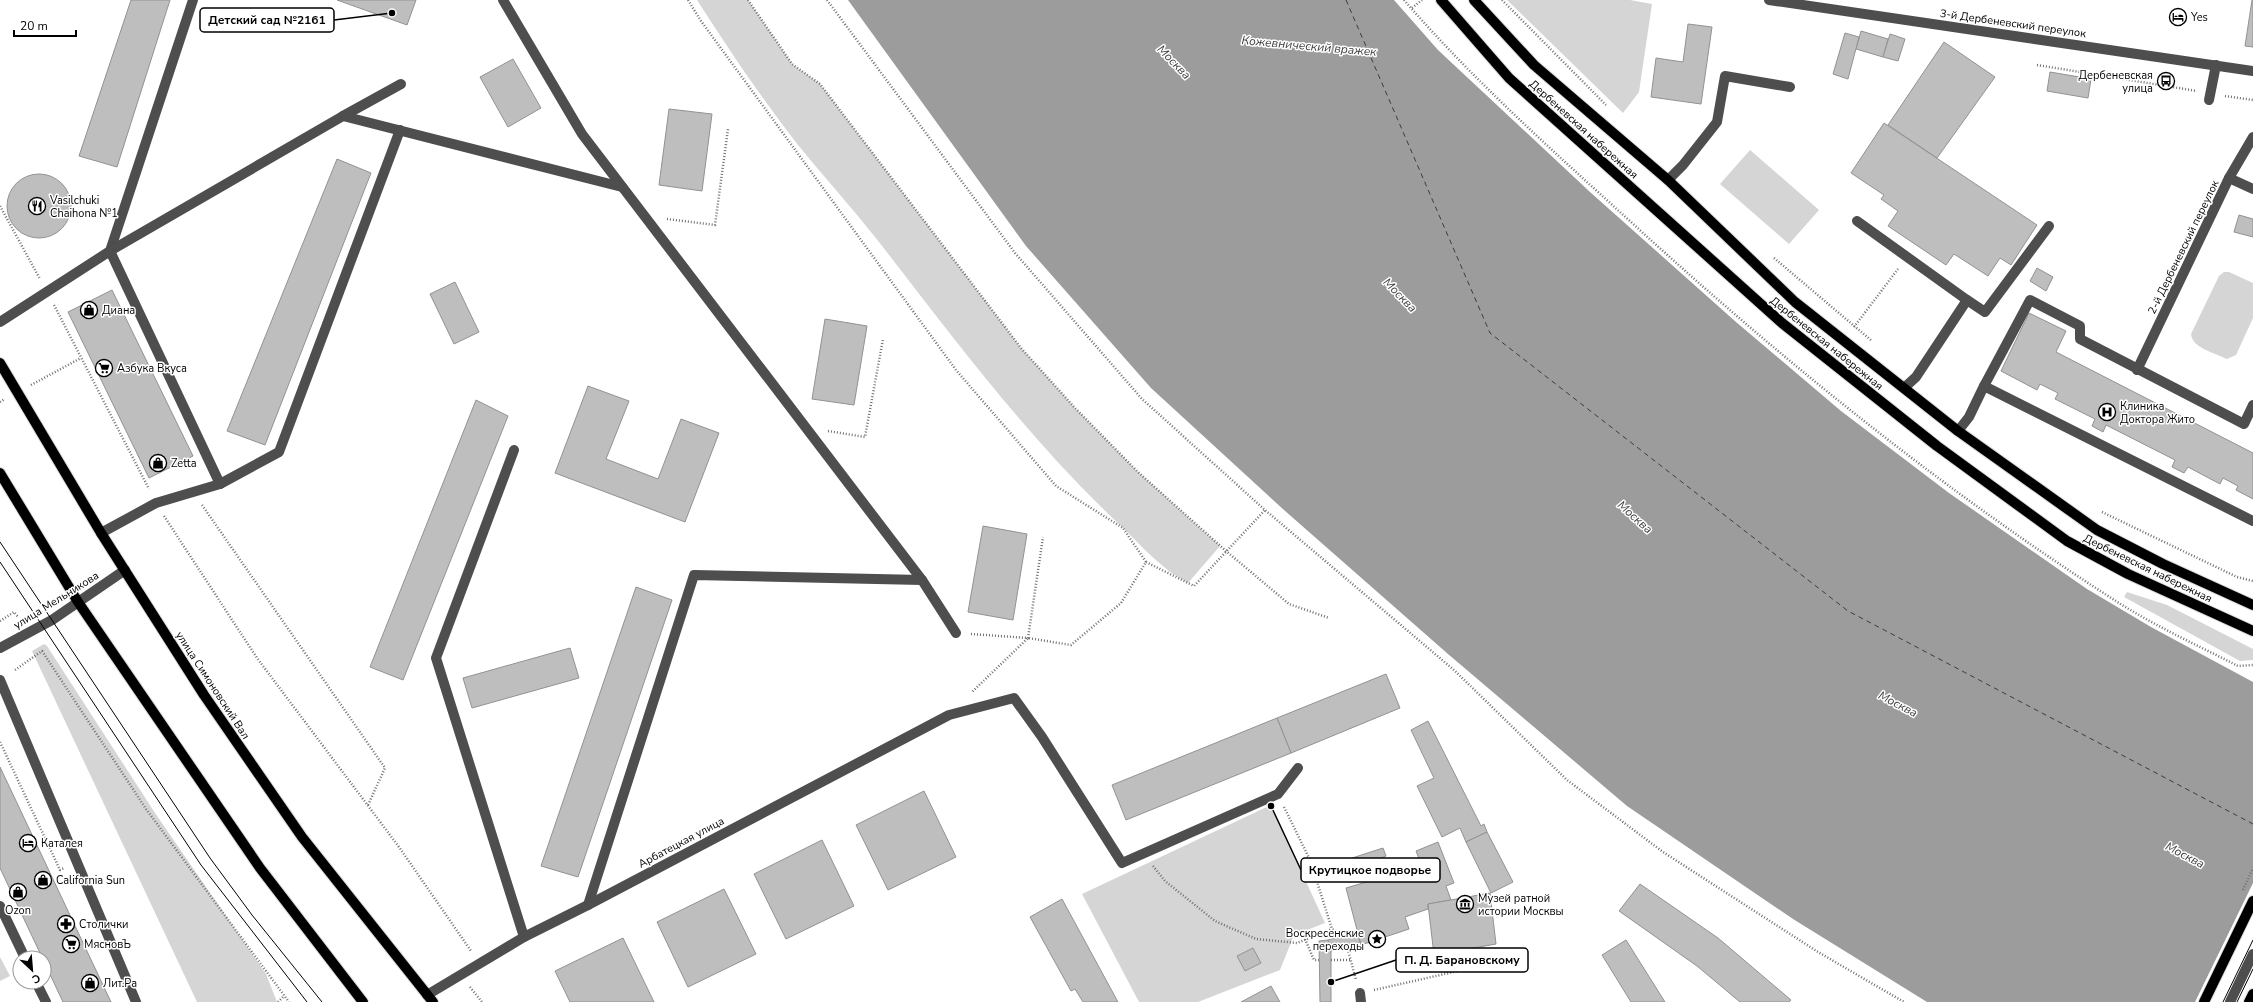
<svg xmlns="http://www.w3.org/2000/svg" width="2253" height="1002" font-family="'Nunito Sans',sans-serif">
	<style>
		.green { fill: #d5d5d5 }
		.water { fill: #9c9c9c }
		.pier { fill: #fff }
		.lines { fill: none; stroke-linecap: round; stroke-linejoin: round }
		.ferry { stroke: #3d3d3d; stroke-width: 1; stroke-dasharray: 5 4; stroke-linecap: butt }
		.building { fill: #bebebe; stroke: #929292 }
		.major-casing { stroke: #dbdbdb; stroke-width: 12 }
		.path { stroke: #707070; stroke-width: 2.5; stroke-dasharray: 1 2; stroke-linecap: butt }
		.minor { stroke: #4e4e4e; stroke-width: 10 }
		.major { stroke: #000; stroke-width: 10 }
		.tram { stroke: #000; stroke-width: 1 }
		.labels { text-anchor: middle; stroke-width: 3; stroke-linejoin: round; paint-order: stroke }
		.poi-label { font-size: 11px; fill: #000; stroke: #fff; text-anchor: start }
		.street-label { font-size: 11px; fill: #000; stroke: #fff }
		.water-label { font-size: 12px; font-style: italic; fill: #3d3d3d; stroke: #fff }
		.leader { fill: none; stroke: #000; stroke-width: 1.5 }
		.callout-dot { fill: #000; stroke: #fff; stroke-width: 1.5 }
		.callout { fill: #fff; stroke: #000; stroke-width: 1.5 }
		.callout-label { font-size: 12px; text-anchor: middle; font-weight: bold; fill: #000 }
	</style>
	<rect width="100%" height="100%" fill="#fff"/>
	<g class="green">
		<path d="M 697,0 L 748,0 L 792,64 L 820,84 L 1021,348 L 1075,408 L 1138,472 L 1220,546 L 1188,583 C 1161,569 1142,546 1121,526 C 1030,441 955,340 879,242 C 853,209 825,178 798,145 C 762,99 729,50 697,0 Z"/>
		<polygon points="1507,0 1630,0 1652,4 1639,92 1623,113"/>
		<polygon points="1750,150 1819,210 1789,244 1720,184"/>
		<path d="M 2224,272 L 2229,272 L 2253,283 L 2253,318 L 2236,355 L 2227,359 C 2215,353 2192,348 2191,334 L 2219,276 Z"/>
		<polygon points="2127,592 2167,605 2253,649 2253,660 2240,661 2124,597"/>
		<polygon points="44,644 47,646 155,813 266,974 277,1002 197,1002 32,651"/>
		<polygon points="1271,805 1325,923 1294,935 1280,970 1198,1002 1139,1002 1082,894"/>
		<polygon points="0,957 10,976 0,981"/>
	</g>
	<polygon class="water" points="848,0 1394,0 1438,50 1590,192 1736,322 1841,411 1949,493 2087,589 2151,627 2253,682 2253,1002 1927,1002 1793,919 1627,806 1448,654 1284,510 1151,388 1026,246"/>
	<polygon class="pier" points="2253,883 2253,1002 2195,1002"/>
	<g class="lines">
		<polyline class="ferry" points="1346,0 1490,333 1848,611 2253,824"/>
	</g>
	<g class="building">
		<polygon points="131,0 170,0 117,167 79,156"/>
		<polygon points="337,0 416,0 407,25"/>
		<polygon points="2252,0 2253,0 2253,47 2245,46"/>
		<polygon points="1688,24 1712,27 1701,104 1651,97 1656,58 1683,62"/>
		<polygon points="1861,31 1888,39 1883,57 1856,49"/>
		<polygon points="1845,33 1859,37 1848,79 1833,74"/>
		<polygon points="1890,34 1905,39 1898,61 1883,57"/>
		<polygon points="1944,42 1995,77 1937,158 1888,125"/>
		<polygon points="513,59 541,108 508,127 480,77"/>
		<polygon points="2050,72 2091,79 2088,98 2047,91"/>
		<polygon points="669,109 712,114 702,191 659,185"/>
		<polygon points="1884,123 2037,225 2011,265 2000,258 1988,276 1954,254 1946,265 1888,226 1898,211 1881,199 1884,195 1851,173"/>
		<polygon points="337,159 371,173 265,445 227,431"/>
		<circle cx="39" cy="206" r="32"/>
		<polygon points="2239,215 2253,219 2253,237 2234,232"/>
		<polygon points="2037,268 2053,277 2046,291 2030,281"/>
		<polygon points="455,282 479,332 454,344 430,294"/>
		<polygon points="112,290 193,456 149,478 68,312"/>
		<polygon points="2029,313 2066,331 2056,352 2253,453 2253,499 2236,490 2238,486 2223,478 2220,484 2188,467 2184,473 2172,467 2175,460 2106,425 2103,432 2092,426 2095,419 2055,399 2058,393 2040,384 2037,390 2001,371"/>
		<polygon points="825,319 867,326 854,405 812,399"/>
		<polygon points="588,386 629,401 606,459 658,479 681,419 719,433 685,522 555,473"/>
		<polygon points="476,400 508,416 403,680 370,667"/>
		<polygon points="983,526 1027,534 1013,620 968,612"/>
		<polygon points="636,587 672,600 578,877 541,866"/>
		<polygon points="570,648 579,678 472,708 463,678"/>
		<polygon points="1386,674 1400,708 1291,753 1277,718"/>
		<polygon points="1277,718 1291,753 1126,820 1112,785"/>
		<polygon points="1428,721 1481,826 1484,824 1487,832 1466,842 1460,828 1442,837 1417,786 1434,778 1411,730"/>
		<polygon points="0,767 111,1002 63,1002 0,868"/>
		<polygon points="924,791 956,857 888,890 856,825"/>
		<polygon points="1487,832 1513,882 1491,893 1466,842"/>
		<polygon points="822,840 854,906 786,939 754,874"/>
		<polygon points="1438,842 1454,883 1446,886 1451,900 1428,904 1428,909 1405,917 1409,929 1361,945 1346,888 1370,881 1364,863 1352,867 1349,859 1383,848 1386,856 1375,860 1380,877 1421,864 1416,851"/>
		<polygon points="1640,884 1718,938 1791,1000 1789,1002 1740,1002 1697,966 1619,911"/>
		<polygon points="724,889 756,954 688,987 657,922"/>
		<polygon points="1490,893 1496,944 1434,955 1428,904"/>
		<polygon points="1062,899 1118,1002 1083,1002 1075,989 1071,991 1030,917"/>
		<polygon points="1357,931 1360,942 1331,951 1328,940"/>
		<polygon points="623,938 654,1002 570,1002 555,971"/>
		<polygon points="1328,940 1331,951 1331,1002 1320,1002 1319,941"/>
		<polygon points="1626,940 1665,1002 1631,1002 1602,955"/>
		<polygon points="1253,948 1261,963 1245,971 1237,956"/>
		<polygon points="1271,986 1280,1002 1241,1002"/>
	</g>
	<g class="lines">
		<g class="major-casing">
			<g id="major">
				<polyline points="1441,0 1509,78 1782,323 1937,446 2067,541 2128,574 2253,631"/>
				<polyline points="1474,0 1534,65 1668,180 1795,302 1958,431 2097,530 2163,564 2253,605"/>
				<polyline points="0,363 101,533 204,695 302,837 433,1002"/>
				<polyline points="0,473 78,602 260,868 363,1002"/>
				<polyline points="2204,1002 2253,901"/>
				<polyline points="2249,1002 2253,994"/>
			</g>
		</g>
		<g class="path">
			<polyline points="688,0 701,21 956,370 1056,486 1123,528 1146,562 1121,603 1071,645 1028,638 972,692"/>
			<polyline points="748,0 792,64 820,84 1021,348 1075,408 1138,472 1226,551 1289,604 1329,618"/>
			<polyline points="827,0 1015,253 1142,399 1265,510 1454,670 1567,780 1663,852 1818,952 1904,1002"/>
			<path d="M 1404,0 C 1474,81 1553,151 1631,222 C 1784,362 1945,492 2119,603 C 2157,627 2199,646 2238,666 L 2253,665"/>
			<polyline points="1502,0 1606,105"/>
			<polyline points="1412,8 1422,0"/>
			<polyline points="2037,65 2197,91"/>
			<polyline points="2225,96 2253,100"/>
			<polyline points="0,206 40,279"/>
			<polyline points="667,219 715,225 728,129"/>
			<polyline points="1774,258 1872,341"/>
			<polyline points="54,305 149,489"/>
			<polyline points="1854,327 1898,269"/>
			<polyline points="31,385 81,358"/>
			<polyline points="0,402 5,399"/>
			<polyline points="828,431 865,437 883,339"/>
			<polyline points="202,505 385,768 368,805"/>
			<polyline points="2102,512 2237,577 2253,581"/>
			<polyline points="164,516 257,658 399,847 471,951"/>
			<polyline points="1146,562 1194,586 1265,510"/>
			<polyline points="0,621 14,612 18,617"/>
			<polyline points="971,634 1028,638 1043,537"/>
			<polyline points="15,670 42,651 146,809 289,1002"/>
			<polyline points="0,742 60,870 64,868"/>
			<polyline points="1284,807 1310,860 1332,929 1343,935"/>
			<polyline points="1153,866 1165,881 1215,921 1256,939 1297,943 1332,929"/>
			<polyline points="2243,890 2253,868"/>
			<polyline points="1305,939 1314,960 1319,960"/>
			<polyline points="1347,946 1356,980"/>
			<polyline points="1331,960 1350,960"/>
			<polyline points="470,987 482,1002"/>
			<polyline points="1374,990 1502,961"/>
			<polyline points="278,1002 284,996"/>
		</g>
		<g class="minor">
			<polyline points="503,0 582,134 922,580 956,633"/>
			<polyline points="1769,0 2253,71"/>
			<polyline points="2209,100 2216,65"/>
			<polyline points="343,116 401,84"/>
			<polyline points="2229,178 2253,189"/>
			<polyline points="1668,180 1683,165 1717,122 1725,76 1790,87"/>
			<polyline points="1857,221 1967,300 1916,377 1904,388"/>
			<polyline points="1967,300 1985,312 2049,226"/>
			<polyline points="0,322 110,251 193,0"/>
			<polyline points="2137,370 2229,178 2253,137"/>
			<polyline points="1984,386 2030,300 2080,326 2080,339 2244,424 2253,405"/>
			<polyline points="1958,431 1969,417 1984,386 2253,521"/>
			<polyline points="514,450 436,658 524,937"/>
			<polyline points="220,484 279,452 400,130"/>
			<polyline points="101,533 156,503 220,484 110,251 343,116 622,187"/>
			<polyline points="0,648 52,620 125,570"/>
			<polyline points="0,680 136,1002"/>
			<polyline points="588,905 694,575 922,580"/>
			<polyline points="0,906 25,958"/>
			<polyline points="36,982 46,1002"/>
			<polyline points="1360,993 1361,1002"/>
			<polyline points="427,995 524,937 588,905 949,715 1014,698 1042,737 1122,863 1278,794 1298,768"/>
			<polyline points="2230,1002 2253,954"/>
		</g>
		<use href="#major" class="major"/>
		<g class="tram">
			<polyline points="0,542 210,858 252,915 322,1002"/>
			<polyline points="0,562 201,865 307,1002"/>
			<polyline points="2223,1002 2253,940"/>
			<polyline points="2237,1002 2253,969"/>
		</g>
	</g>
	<defs>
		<g id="hotel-ring" transform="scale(0.9)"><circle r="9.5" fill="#fff" stroke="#000" stroke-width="1.5"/><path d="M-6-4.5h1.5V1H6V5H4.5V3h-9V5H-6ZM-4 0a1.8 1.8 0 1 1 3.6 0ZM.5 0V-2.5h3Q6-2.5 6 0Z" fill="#000"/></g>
		<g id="bus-ring" transform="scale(0.9)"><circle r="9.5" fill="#fff" stroke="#000" stroke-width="1.5"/><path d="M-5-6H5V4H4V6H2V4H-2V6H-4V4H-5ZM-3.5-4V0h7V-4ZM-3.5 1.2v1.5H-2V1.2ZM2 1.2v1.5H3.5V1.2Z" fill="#000"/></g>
		<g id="restaurant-ring" transform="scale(0.9)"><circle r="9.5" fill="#fff" stroke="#000" stroke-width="1.5"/><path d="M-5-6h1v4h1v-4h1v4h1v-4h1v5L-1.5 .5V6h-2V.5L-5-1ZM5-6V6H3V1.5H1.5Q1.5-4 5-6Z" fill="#000"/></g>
		<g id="shop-ring" transform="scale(0.9)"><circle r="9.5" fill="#fff" stroke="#000" stroke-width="1.5"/><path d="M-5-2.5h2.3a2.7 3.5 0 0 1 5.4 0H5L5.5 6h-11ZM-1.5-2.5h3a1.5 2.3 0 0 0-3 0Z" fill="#000"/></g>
		<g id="supermarket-ring" transform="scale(0.9)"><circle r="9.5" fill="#fff" stroke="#000" stroke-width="1.5"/><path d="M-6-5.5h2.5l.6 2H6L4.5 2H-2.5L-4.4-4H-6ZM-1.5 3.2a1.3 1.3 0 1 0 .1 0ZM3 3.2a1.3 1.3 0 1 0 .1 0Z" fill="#000"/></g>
		<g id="hospital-ring" transform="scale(0.9)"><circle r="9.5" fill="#fff" stroke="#000" stroke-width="1.5"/><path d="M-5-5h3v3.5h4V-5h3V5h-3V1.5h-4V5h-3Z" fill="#000"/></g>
		<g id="museum-ring" transform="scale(0.9)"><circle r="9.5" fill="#fff" stroke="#000" stroke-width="1.5"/><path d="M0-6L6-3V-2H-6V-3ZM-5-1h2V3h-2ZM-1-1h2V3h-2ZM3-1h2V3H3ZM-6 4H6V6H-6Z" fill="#000"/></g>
		<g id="pharmacy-ring" transform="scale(0.9)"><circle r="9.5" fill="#fff" stroke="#000" stroke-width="1.5"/><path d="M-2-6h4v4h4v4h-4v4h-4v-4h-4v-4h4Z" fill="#000"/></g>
		<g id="sight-ring" transform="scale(0.9)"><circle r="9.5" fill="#fff" stroke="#000" stroke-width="1.5"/><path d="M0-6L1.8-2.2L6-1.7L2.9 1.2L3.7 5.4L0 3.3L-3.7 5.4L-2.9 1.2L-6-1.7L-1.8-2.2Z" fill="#000"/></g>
	</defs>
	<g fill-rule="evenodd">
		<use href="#hotel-ring" x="2178" y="17"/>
		<use href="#bus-ring" x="2166" y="81"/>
		<use href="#restaurant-ring" x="37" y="206"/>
		<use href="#shop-ring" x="89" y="310"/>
		<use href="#supermarket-ring" x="104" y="368"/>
		<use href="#hospital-ring" x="2107" y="412"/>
		<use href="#shop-ring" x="158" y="463"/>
		<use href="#hotel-ring" x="28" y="843"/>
		<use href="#shop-ring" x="43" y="880"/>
		<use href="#shop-ring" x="18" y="892"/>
		<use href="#museum-ring" x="1465" y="904"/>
		<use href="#pharmacy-ring" x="66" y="924"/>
		<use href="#sight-ring" x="1377" y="939"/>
		<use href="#supermarket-ring" x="71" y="944"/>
		<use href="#shop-ring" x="90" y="983"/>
	</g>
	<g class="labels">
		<g class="poi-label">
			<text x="2191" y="21">Yes</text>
			<text x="2153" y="79" text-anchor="end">Дербеневская<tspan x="2153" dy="13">улица</tspan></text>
			<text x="50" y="204">Vasilchuki<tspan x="50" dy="13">Chaihona №1</tspan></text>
			<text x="102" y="314">Диана</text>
			<text x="117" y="372">Азбука Вкуса</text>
			<text x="2120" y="410">Клиника<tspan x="2120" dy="13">Доктора Жито</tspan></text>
			<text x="171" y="467">Zetta</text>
			<text x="41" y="847">Каталея</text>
			<text x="56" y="884">California Sun</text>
			<text x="1478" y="902">Музей ратной<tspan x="1478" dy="13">истории Москвы</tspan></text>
			<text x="18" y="914" text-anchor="middle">Ozon</text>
			<text x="79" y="928">Столички</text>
			<text x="1364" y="937" text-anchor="end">Воскресенские<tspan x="1364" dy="13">переходы</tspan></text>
			<text x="84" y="948">МясновЪ</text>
			<text x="103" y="987">Лит.Рa</text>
		</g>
		<g class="street-label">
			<text transform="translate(2013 23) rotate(8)" y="4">3-й Дербеневский переулок</text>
			<text transform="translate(1584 129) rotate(42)" y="4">Дербеневская набережная</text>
			<text transform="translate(2183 247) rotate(-64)" y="4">2-й Дербеневский переулок</text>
			<text transform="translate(1827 343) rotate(39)" y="4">Дербеневская набережная</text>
			<text transform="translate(2148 568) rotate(26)" y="4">Дербеневская набережная</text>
			<text transform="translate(56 600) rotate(-32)" y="4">улица Мельникова</text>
			<text transform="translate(213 685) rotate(57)" y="4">улица Симоновский Вал</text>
			<text transform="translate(681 842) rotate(-28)" y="4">Арбатецкая улица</text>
		</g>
		<g class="water-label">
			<text transform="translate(1309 46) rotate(5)" y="4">Кожевнический вражек</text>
			<text transform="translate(1174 62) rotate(46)" y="4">Москва</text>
			<text transform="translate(1400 295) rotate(46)" y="4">Москва</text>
			<text transform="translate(1635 517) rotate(42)" y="4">Москва</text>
			<text transform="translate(1898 704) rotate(28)" y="4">Москва</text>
			<text transform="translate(2185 855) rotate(28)" y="4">Москва</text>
		</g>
	</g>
	<path class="leader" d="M392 13L334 20M1271 806L1301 870M1331 982L1396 960"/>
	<g class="callout-dot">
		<circle cx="392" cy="13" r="4"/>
		<circle cx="1271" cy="806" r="4"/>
		<circle cx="1331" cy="982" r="4"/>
	</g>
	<g class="callout">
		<rect x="200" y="8" width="134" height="24" rx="4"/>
		<rect x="1301" y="858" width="139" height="24" rx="4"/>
		<rect x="1396" y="948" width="132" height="24" rx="4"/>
	</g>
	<g class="callout-label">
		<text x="267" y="24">Детский сад №2161</text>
		<text x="1370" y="874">Крутицкое подворье</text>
		<text x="1462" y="964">П. Д. Барановскому</text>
	</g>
	<g transform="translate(32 970) rotate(154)"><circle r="19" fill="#ffffff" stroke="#999999"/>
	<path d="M0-3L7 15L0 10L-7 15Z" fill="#000000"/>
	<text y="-6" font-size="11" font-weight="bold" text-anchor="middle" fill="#000000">С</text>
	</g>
	<path d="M14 30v6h62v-6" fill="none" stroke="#000000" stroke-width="2"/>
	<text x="20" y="30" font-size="12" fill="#000000" stroke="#ffffff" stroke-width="3" paint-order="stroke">20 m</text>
</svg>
